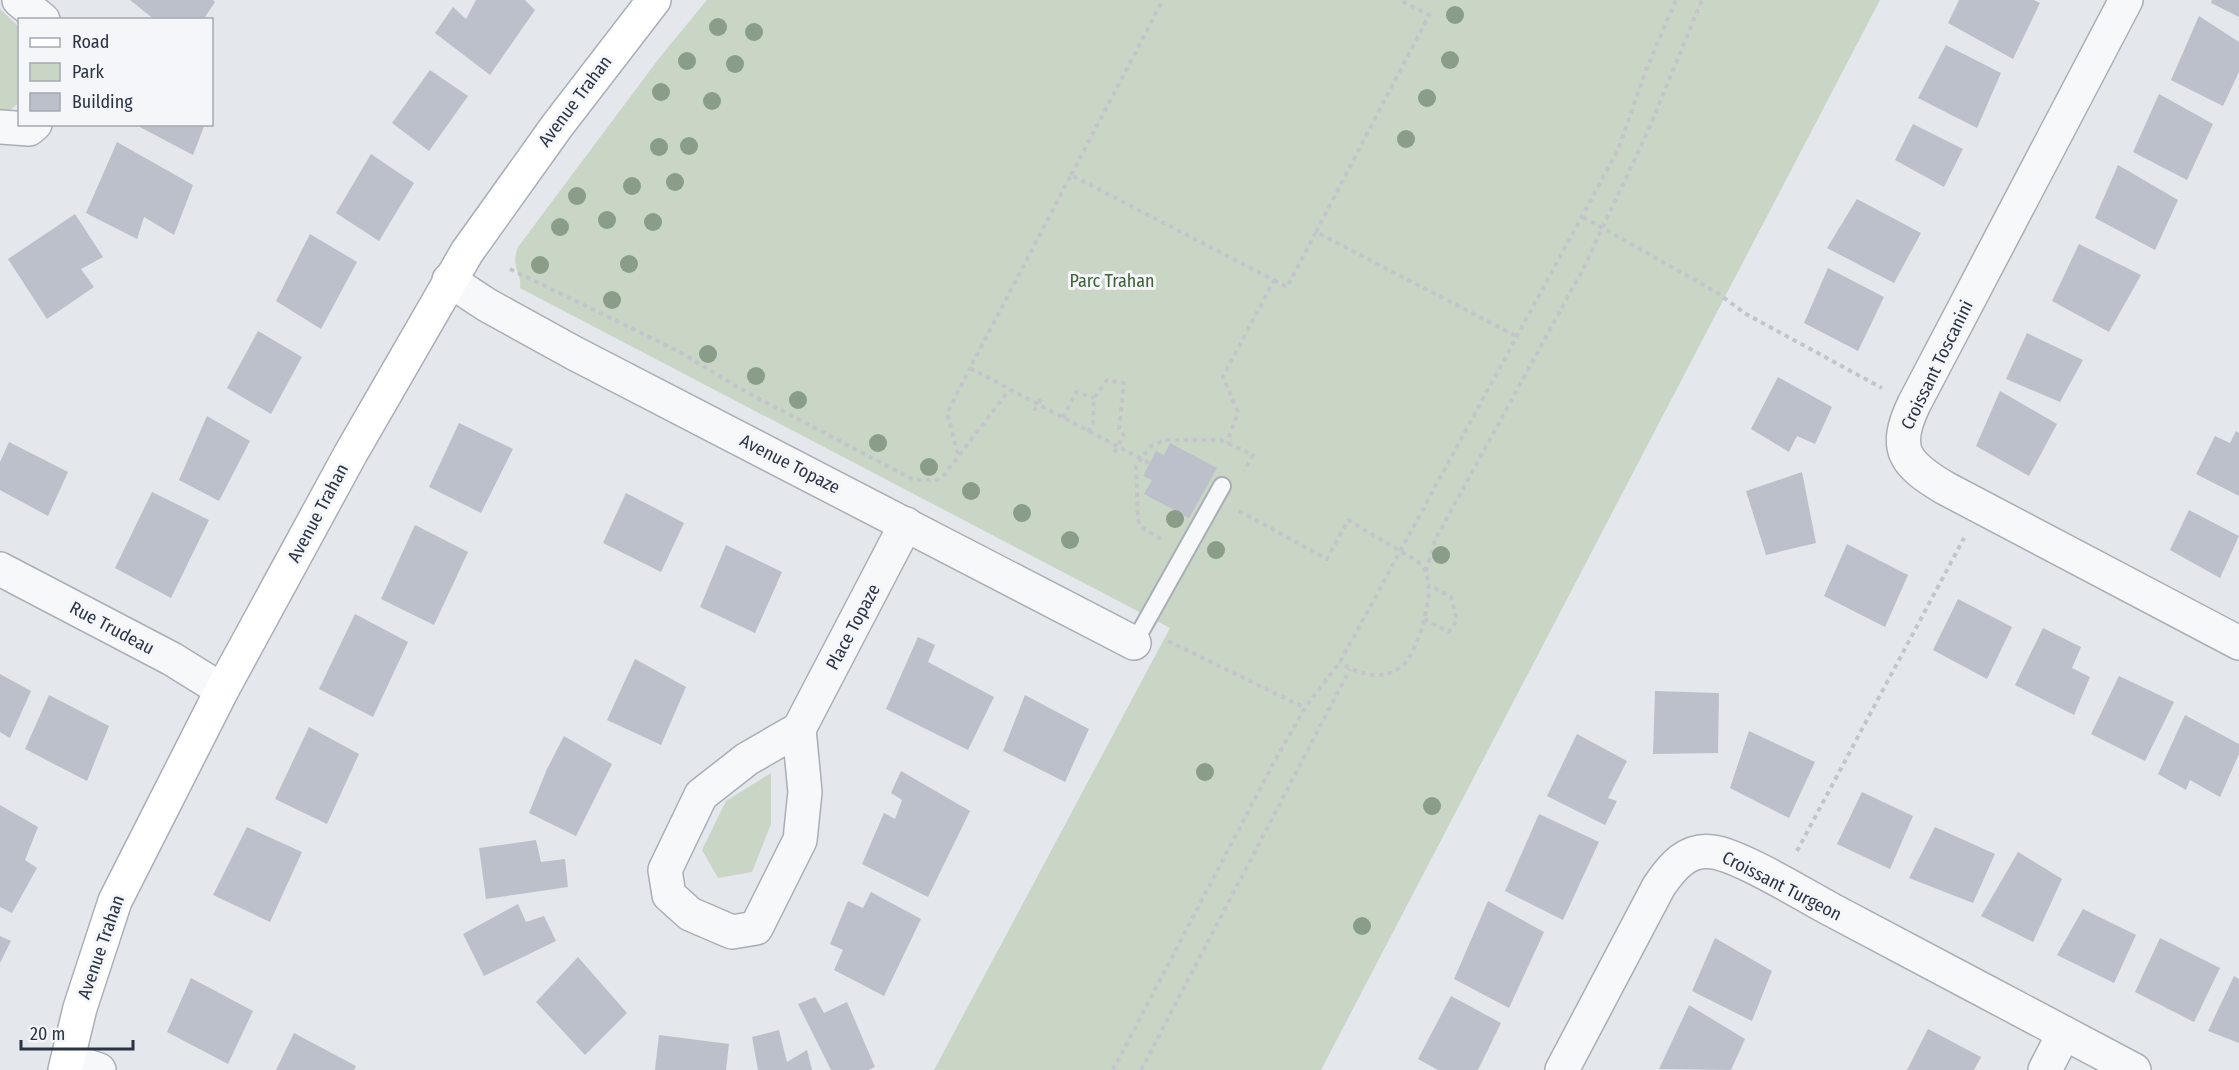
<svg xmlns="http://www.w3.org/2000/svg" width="2239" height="1070" font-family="'Fira Sans Condensed',sans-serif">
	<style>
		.green { fill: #c9d6c5 }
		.building { fill: #bbc0ca }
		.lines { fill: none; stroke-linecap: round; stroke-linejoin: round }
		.lane-casing { stroke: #a9aeb7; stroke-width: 20 }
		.street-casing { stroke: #a9aeb7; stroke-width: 36 }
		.secondary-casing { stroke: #a9aeb7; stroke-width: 36 }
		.path { stroke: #c2c5cb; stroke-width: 4; stroke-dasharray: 4.5 4.5; stroke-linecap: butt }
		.lane { stroke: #f7f8fa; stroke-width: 16 }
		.street { stroke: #f7f8fa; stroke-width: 33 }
		.secondary { stroke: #fff; stroke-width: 33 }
		.tree { fill: #899d89 }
		.labels { text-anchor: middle; stroke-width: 6; stroke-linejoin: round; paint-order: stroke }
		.street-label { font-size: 18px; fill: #2b3445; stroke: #f4f6f9 }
		.park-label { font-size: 18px; fill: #3f6138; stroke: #f4f6f9 }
	</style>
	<rect width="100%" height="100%" fill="#e4e7ec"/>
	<g class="green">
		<path d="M 707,0 L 1880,0 L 1321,1070 L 934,1070 L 1170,628 L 520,288 C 522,272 510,267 518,247 L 660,57 Z"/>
		<polygon points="0,9 19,27 19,103 6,113 0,111"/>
		<polygon points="771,773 771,824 752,872 718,878 702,850 726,801"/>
	</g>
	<g class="building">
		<polygon points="130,0 213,0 215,2 203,20 155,20"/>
		<polygon points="476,0 525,0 535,10 490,75 435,33 453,7 466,19"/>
		<polygon points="1959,0 2034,0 2040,3 2013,59 1948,23"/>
		<polygon points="2212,0 2239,0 2239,17 2211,3"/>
		<polygon points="2199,16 2239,42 2239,72 2223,106 2171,80"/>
		<polygon points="1946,45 2001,73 1977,128 1918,98"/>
		<polygon points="430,70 468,96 429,151 392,123"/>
		<polygon points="2159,94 2213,124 2187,180 2133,152"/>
		<polygon points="134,124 205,124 193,155"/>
		<polygon points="1913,124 1963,149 1944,187 1895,160"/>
		<polygon points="117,142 193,185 174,235 144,217 137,239 86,213"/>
		<polygon points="371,154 414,183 379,241 336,213"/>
		<polygon points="2118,165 2178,200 2155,250 2095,218"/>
		<polygon points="1857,199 1921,233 1894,283 1827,248"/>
		<polygon points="75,214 103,257 81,269 94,287 47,319 8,259"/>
		<polygon points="310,234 357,262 321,329 276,301"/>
		<polygon points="2079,244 2141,275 2109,332 2052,301"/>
		<polygon points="1828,268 1884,297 1858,351 1804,323"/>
		<polygon points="258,331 302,357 271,414 227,388"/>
		<polygon points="2027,333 2083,360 2060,402 2006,379"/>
		<polygon points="1778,377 1832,407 1815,444 1797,436 1789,452 1751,429"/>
		<polygon points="2000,391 2057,424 2029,476 1976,446"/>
		<polygon points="207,416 250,441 219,501 179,480"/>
		<polygon points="459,423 513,449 481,513 429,487"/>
		<polygon points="2236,431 2239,433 2239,496 2196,474 2215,436 2230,443"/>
		<polygon points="9,442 68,472 48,516 0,490 0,462"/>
		<polygon points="1170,443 1217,468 1189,518 1144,494 1152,480 1143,476 1156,451 1164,455"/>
		<polygon points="1802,472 1816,543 1766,555 1746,491"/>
		<polygon points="152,492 209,520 171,598 115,568"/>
		<polygon points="626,493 684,523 661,572 603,543"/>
		<polygon points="2189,510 2239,536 2220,578 2170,550"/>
		<polygon points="415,525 468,552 434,625 381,599"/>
		<polygon points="1847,544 1908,575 1885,627 1824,596"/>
		<polygon points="726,545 782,572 755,633 700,607"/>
		<polygon points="1958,599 2012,627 1987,679 1933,650"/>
		<polygon points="355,614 408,642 373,717 319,689"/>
		<polygon points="2043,628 2081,647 2072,668 2090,677 2074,715 2015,685"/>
		<polygon points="918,637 935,645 928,662 994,697 968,750 886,709"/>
		<polygon points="635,659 686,687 661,745 607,720"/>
		<polygon points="0,674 31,691 10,738 0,732"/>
		<polygon points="2119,676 2174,702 2145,761 2091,734"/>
		<polygon points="1655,691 1719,693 1718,753 1653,754"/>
		<polygon points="49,695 109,726 87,781 25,749"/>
		<polygon points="1025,695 1089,729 1065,782 1003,751"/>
		<polygon points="2185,715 2239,744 2239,754 2220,797 2190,780 2186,790 2158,774"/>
		<polygon points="309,727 359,754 327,824 275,799"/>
		<polygon points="1749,731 1815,762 1789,818 1730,788"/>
		<polygon points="1577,734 1627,761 1608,798 1617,801 1605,825 1547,796"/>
		<polygon points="564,736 612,764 576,836 529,813 547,769"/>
		<polygon points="901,771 970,811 928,897 862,864 884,813 895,819 902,800 891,793"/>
		<polygon points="1862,792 1913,816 1890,869 1837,844"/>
		<polygon points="0,805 38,827 25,860 37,868 12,913 0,907"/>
		<polygon points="1539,814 1599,842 1563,920 1505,891"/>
		<polygon points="247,827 302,852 270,922 213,895"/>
		<polygon points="1935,827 1995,854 1973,903 1909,878"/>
		<polygon points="536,840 541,862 565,859 568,887 486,899 479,848"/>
		<polygon points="2018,852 2062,879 2033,942 1981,916"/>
		<polygon points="871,892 921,919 884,996 834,970 843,950 830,944 848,901 863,908"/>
		<polygon points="1488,901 1544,932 1509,1008 1454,979"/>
		<polygon points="518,904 526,922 544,916 556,941 484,976 463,934"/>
		<polygon points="2083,909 2136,935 2114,983 2057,955"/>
		<polygon points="0,936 11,941 0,963"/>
		<polygon points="1715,938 1772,971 1752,1021 1692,991"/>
		<polygon points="2160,938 2220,968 2194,1022 2135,992"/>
		<polygon points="578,957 627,1013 585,1055 536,1002"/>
		<polygon points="2234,976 2239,979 2239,1043 2208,1031"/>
		<polygon points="191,978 253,1011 228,1064 167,1032"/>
		<polygon points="1451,996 1501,1023 1478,1070 1438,1070 1418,1059"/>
		<polygon points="815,997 824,1013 847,1002 875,1067 868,1070 831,1070 798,1004"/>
		<polygon points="1689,1005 1745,1039 1731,1070 1659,1069"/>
		<polygon points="1928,1029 1981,1057 1974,1070 1907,1070"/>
		<polygon points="779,1030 787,1062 807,1050 812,1070 758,1070 752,1037"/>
		<polygon points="294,1033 356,1066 354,1070 276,1070"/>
		<polygon points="659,1035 729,1044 726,1070 655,1070"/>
	</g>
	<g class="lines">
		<g class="lane-casing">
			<polyline id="lane" points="1134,643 1222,486"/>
		</g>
		<g class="street-casing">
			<g id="street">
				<polyline points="19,0 43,20"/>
				<path d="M 2126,0 L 1914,404 C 1892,450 1905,464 1945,488 L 2239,643"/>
				<polyline points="0,127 29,129 35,124"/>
				<polyline points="449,280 487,305 574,353 1134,643"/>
				<polyline points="0,569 172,659 222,690"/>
				<polyline points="799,729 805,792 800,840 756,928 732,932 690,914 669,895 665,870 701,795 747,759 799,729 906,524"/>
				<polyline points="69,1060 99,1070"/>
				<path d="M 1562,1070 L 1659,886 C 1672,867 1687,848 1713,852 C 1741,856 1804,895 1832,910 C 1933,963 2033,1017 2134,1070"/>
				<polyline points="2045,1070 2064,1033"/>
			</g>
		</g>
		<g class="secondary-casing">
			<polyline id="secondary" points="65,1070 80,1008 115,901 222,690 351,453 467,252 557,126 654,0"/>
		</g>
		<g class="path">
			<polyline points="1071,175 1163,0"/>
			<polyline points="1583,217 1716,292 1746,314 1882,388"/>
			<polyline points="1316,232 1429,15 1400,0"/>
			<polyline points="510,269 680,352 739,388 914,480 937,480 945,474 1009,390"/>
			<polyline points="1274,280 1287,287 1316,232 1518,337"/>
			<polyline points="1034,411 1042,397"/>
			<polyline points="1063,418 1076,392 1094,398"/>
			<polyline points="1088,432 1093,423 1094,398 1107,380 1124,383 1119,429 1124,435 1114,453"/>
			<polyline points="958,454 947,413 970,368"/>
			<polyline points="1149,463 970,368 1071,175 1274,280 1223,377 1238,412 1227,443"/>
			<path d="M 1239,511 L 1327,559 L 1348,520 L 1417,561 C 1420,564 1424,568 1426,572 C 1435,594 1419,651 1401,667 C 1382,682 1357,674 1340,662"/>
			<polyline points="1161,539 1141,527 1138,520 1136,466 1151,446 1165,440 1221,440 1253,455 1244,471"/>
			<polyline points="1426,571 1435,540 1583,269 1648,131 1702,0"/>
			<polyline points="1424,619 1449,632 1457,620 1451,597 1429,585"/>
			<polyline points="1168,641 1305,708"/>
			<polyline points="1797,851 1964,538"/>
			<polyline points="1113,1070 1274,762 1305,708 1340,662 1618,150 1646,70 1676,0"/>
			<polyline points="1141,1070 1350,669"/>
		</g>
		<use href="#lane" class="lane"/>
		<use href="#street" class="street"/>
		<use href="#secondary" class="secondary"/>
	</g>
	<g class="tree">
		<circle cx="1455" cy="15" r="9"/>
		<circle cx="718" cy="27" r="9"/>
		<circle cx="754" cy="32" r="9"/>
		<circle cx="1450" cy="60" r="9"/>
		<circle cx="687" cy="61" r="9"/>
		<circle cx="735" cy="64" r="9"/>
		<circle cx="661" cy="92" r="9"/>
		<circle cx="1427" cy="98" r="9"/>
		<circle cx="712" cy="101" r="9"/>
		<circle cx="1406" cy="139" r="9"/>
		<circle cx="689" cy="146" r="9"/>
		<circle cx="659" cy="147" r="9"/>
		<circle cx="675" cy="182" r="9"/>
		<circle cx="632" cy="186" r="9"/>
		<circle cx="577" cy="196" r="9"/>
		<circle cx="607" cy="220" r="9"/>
		<circle cx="653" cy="222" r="9"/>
		<circle cx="560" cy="227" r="9"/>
		<circle cx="629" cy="264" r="9"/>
		<circle cx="540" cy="265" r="9"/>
		<circle cx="612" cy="300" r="9"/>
		<circle cx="708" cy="354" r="9"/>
		<circle cx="756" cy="376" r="9"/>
		<circle cx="798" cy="400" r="9"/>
		<circle cx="878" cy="443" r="9"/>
		<circle cx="929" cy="467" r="9"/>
		<circle cx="971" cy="491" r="9"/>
		<circle cx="1022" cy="513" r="9"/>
		<circle cx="1175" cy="519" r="9"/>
		<circle cx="1070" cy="540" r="9"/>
		<circle cx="1216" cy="550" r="9"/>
		<circle cx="1441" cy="555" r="9"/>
		<circle cx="1205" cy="772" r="9"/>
		<circle cx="1432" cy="806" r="9"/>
		<circle cx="1362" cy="926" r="9"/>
	</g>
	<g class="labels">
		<g class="street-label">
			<text transform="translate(575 101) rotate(-53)" y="6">Avenue Trahan</text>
			<text transform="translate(1937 365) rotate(-64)" y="6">Croissant Toscanini</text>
			<text transform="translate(790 464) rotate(27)" y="6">Avenue Topaze</text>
			<text transform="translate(318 513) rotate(-62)" y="6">Avenue Trahan</text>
			<text transform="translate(853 627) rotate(-62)" y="6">Place Topaze</text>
			<text transform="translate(112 628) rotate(28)" y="6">Rue Trudeau</text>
			<text transform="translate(1782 886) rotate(27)" y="6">Croissant Turgeon</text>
			<text transform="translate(101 947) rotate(-71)" y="6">Avenue Trahan</text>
		</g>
		<g class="park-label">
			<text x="1112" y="287">Parc Trahan</text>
		</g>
	</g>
	<rect x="18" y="18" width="195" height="108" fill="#f4f6f9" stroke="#a4a8b1" stroke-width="1.5"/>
	<rect x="30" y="38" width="30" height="9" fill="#ffffff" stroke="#a4a8b1" stroke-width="1.5"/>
	<text x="72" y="48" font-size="18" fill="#2b3445">Road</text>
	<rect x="30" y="63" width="30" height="18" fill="#c9d6c5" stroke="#a4a8b1" stroke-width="1.5"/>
	<text x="72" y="78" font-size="18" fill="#2b3445">Park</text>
	<rect x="30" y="93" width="30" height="18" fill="#bbc0ca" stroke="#a4a8b1" stroke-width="1.5"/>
	<text x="72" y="108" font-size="18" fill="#2b3445">Building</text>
	<path d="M21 1040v9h112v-9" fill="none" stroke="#2b3445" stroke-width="3"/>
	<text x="30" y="1040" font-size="18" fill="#2b3445" stroke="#f4f6f9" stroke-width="4.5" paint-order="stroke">20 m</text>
</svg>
